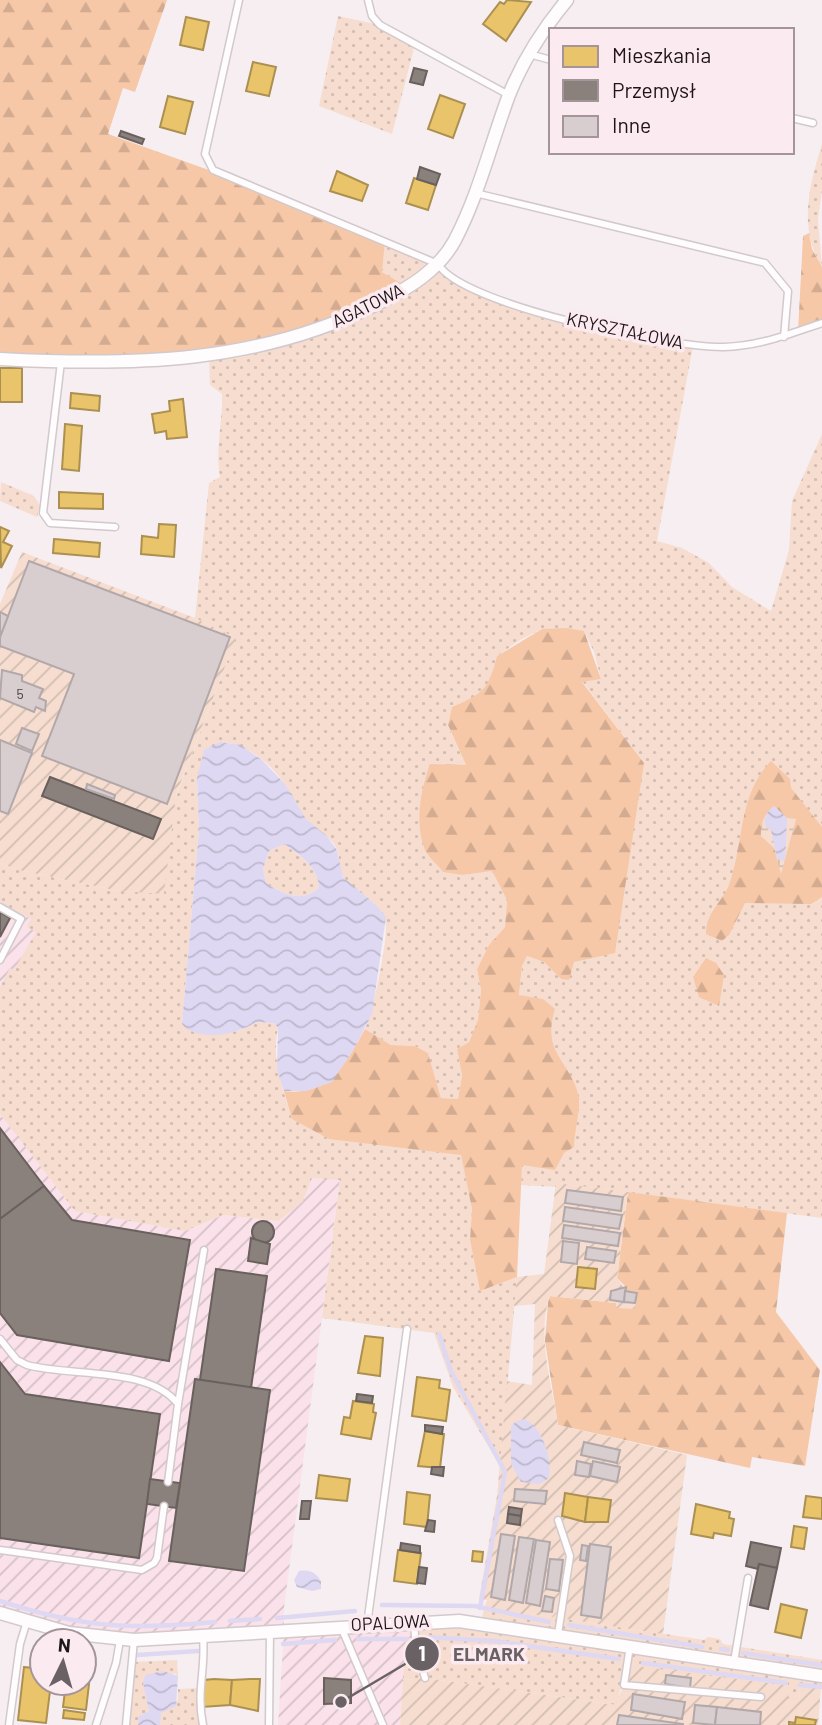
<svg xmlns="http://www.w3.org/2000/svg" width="822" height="1725" font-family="Barlow,sans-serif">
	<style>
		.industrial { fill: url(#industrial-furrows) }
		.grass { fill: url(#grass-dots) }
		.forest { fill: url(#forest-firs) }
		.wetland { fill: url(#wetland-marsh) }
		.garden { fill: url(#garden-furrows) }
		.water { fill: url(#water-waves); fill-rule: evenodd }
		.homes { fill: #e9c46a; stroke: #ac9051; stroke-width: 2 }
		.industry { fill: #8a817c; stroke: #6a615e; stroke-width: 2 }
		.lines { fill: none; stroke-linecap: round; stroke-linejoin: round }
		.stream { stroke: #ded8f2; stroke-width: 4.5 }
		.building { fill: #d8cecf; stroke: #b2a8a9; stroke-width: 2 }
		.service-casing { stroke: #d2c9cc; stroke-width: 9 }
		.minor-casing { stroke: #d2c9cc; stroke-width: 15 }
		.service { stroke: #fefcfd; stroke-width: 6 }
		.minor { stroke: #fefcfd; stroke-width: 12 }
		.labels { text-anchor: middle; stroke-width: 7; stroke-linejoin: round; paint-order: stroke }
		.number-label { font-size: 14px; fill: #4c4346 }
		.street-label { font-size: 18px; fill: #1e1518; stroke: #fbeaf0 }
		.leader { fill: none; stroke: #6a6164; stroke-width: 2.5 }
		.callout-dot { fill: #6a6164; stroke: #fbeaf0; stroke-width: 2.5 }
		.mark-label { font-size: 21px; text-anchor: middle; font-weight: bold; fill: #fff }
		.callout-label { font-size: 19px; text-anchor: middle; font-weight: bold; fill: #6a6164; stroke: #fbeaf0; stroke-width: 7; stroke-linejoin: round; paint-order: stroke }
	</style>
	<defs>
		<pattern id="industrial-furrows" width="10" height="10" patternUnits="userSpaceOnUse" patternTransform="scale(1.75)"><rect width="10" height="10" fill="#fae1ea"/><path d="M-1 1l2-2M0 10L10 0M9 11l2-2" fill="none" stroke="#d6c0c8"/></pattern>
		<pattern id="grass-dots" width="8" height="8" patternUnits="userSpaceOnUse" patternTransform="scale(1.75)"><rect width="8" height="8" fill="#f6ddcf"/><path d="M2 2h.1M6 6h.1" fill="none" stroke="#d2bdb1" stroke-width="1.8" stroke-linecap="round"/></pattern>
		<pattern id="forest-firs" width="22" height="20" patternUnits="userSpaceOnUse" patternTransform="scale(1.75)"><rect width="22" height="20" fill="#f6c8a8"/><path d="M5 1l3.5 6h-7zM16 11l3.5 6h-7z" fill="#d2ab90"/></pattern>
		<pattern id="wetland-marsh" width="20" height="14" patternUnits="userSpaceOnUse" patternTransform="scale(1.75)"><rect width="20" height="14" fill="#f6ddcf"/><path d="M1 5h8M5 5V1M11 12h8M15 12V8" fill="none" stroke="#d2bdb1"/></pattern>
		<pattern id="garden-furrows" width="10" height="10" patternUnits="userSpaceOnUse" patternTransform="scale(1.75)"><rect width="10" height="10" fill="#f6ddcf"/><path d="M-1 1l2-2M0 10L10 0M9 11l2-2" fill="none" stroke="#d2bdb1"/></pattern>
		<pattern id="water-waves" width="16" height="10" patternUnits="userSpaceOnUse" patternTransform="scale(1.75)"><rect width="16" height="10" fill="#ded8f2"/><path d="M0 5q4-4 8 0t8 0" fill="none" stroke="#beb8cf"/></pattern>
	</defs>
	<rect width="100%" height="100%" fill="#f7eef1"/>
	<g class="industrial">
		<polygon points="0,902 31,919 36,932 14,971 10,969 0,987"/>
		<polygon points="0,1114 75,1211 185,1231 223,1215 279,1221 303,1201 312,1178 340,1179 284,1608 284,1629 414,1621 415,1638 406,1639 400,1725 278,1725 284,1631 134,1640 0,1613"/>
	</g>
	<g class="grass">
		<polygon points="338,16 380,25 415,44 392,134 319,106"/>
		<path d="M 822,144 L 822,189 L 818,220 L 822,267 C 798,228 809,186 822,144 Z"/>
		<path d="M 385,243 L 438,264 L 447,277 L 493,297 L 610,330 L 693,346 L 657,541 L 682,548 L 709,563 L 732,587 L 771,611 L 789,550 L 792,501 L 822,434 L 822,1218 L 556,1183 L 557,1187 L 521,1185 L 522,1164 L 564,1153 L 574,1147 L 574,1124 L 580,1101 L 551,1044 L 543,999 L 519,996 L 522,966 L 527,956 L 544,962 L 561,979 L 574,962 L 644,763 L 582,681 L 601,679 L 594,652 L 584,631 L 542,629 L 520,640 L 497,656 L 490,683 L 479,695 L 452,707 L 448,726 L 466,765 L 463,875 L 492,871 L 507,900 L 505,927 L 489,945 L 477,969 L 481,990 L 478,1021 L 469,1042 L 457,1049 L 462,1075 L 458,1099 L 441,1098 L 428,1053 L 415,1046 L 391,1045 L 365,1029 C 373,1013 387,943 386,925 C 385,903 357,895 345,879 C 337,870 341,859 337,849 C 331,836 316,829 306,820 C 296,809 292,795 284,783 C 269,762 246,743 220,742 L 197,778 L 199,830 L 182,1024 C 208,1030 233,1040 256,1022 L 274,1023 L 278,1028 C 271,1061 283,1087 292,1119 L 406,1146 L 461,1154 L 472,1209 L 470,1240 L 480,1291 L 517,1277 L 500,1466 L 453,1387 L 434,1333 L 322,1318 L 340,1180 L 312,1178 L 303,1201 L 279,1221 L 223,1215 L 185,1231 L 75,1211 L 0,1114 L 0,987 L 10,968 L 14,970 L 36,932 L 27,927 L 31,919 L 0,902 L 0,862 L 14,869 L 119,891 L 173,804 L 236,638 L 195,618 L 209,483 L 220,477 C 215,449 223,422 222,394 L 210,385 L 209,356 L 406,287 L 382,272 Z"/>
		<polygon points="1,482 34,496 40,506 37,517 0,501"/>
		<path d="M 284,844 C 300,856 318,867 319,887 C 304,904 282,894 266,883 L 263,869 L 269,851 Z"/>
		<polygon points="484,1608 553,1617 557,1613 566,1614 566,1619 704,1640 708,1637 720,1639 723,1644 822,1660 822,1687 800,1685 799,1702 784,1712 790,1690 628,1665 616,1705 425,1678 403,1680 406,1639 414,1637 414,1621 481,1623"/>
		<polygon points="177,1660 178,1676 174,1673 148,1706 149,1711 140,1716 138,1725 126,1725 132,1662"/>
		<polygon points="199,1688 203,1725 159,1725 161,1713 178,1700 178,1689"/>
	</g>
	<g class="forest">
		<polygon points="0,0 167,0 135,92 123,88 108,134 220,174 385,243 382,272 407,287 359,313 218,355 0,359"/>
		<polygon points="809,233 812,249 822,267 822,323 798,332 803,236"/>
		<path d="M 567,628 L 584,631 L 601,679 L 582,682 L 644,763 L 615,953 L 574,962 L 569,980 L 561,979 L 544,962 L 527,956 L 522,966 L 519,995 L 543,999 L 555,1009 C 541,1054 570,1059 579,1097 C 581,1106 574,1134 574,1147 L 564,1153 L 555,1170 L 522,1165 L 517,1277 L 480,1291 L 470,1240 L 472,1209 L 461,1155 L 329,1139 L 292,1119 L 284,1091 C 329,1097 346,1063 365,1029 L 391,1045 L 415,1046 L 428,1053 L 441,1098 L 458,1099 L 462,1075 L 457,1049 L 469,1042 L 478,1020 L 481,990 L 477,969 L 489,945 L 505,927 L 507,900 L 492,871 L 463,875 L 443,872 C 438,865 429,858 425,850 C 414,823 421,789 430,764 L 466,765 L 448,725 L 452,707 C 484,693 488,690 497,656 L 542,629 Z"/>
		<path d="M 771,761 L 790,779 L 791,788 L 822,827 L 822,897 L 811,904 L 745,903 L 729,935 L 722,941 L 706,934 C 706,912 721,904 729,885 C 744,844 738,794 771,761 Z"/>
		<polygon points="706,958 716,963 724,975 719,1006 699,997 693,977"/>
		<polygon points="628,1192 787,1213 776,1312 820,1370 805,1466 752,1457 750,1468 558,1425 545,1341 548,1302 550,1296 617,1303 616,1307 626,1287 617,1278"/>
	</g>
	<path class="wetland" d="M 774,806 L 787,818 L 796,819 L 781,874 L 774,848 L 761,836 C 760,824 764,814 774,806 Z"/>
	<g class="garden">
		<polygon points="22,552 195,618 236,638 176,795 164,894 119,891 14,869 0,862 0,604"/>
		<path d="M 556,1183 L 628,1192 L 617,1278 L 626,1291 L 637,1293 L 635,1309 L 616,1308 L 616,1303 L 550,1296 C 536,1335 552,1385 558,1425 L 687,1455 L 663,1634 L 566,1619 L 566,1614 L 557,1613 L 553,1617 L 484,1608 L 487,1600 L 479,1599 L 497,1496 L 507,1381 L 532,1385 L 535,1304 L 514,1306 L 517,1277 L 544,1274 Z"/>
		<polygon points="628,1665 791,1686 785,1710 790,1702 799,1702 800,1685 821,1687 818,1725 400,1725 403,1680 425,1678 615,1705 624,1685"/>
	</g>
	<g class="water">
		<path d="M 220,742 L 241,745 L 262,760 L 285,784 L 306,819 L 327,836 L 337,850 L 343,877 L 377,906 L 386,917 L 372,1014 L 355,1047 L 332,1082 L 306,1091 L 284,1091 L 277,1070 L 278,1028 L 274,1023 L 256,1022 C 240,1034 197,1043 182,1024 L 199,830 L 197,778 L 204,750 ZM 284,844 C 300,855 318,867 319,887 C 304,904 282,894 266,883 L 263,869 L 269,851 Z"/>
		<path d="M 774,806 L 787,818 L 785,861 L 777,859 L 771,830 L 766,827 C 763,817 766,813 774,806 Z"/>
		<path d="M 524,1419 C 543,1427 552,1459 549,1478 L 539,1484 L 521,1482 L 511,1464 L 511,1427 L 515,1422 Z"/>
		<path d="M 299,1571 C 310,1569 316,1573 321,1581 L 321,1589 L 312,1591 L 297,1587 L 294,1580 Z"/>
		<polygon points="163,1671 178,1676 176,1706 161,1713 160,1725 138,1725 139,1716 149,1711 143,1683 145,1675"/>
	</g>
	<g class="homes">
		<polygon points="507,0 531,2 506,41 483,24 500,2 504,4"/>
		<polygon points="186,17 209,22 203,50 180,45"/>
		<polygon points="253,62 276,67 269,96 246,91"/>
		<polygon points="440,95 465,104 453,138 428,129"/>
		<polygon points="168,96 193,102 185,134 160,127"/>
		<polygon points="337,171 368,185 362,201 330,191"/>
		<polygon points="414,178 436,185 428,210 406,203"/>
		<rect x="0" y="368" width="22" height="34"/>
		<polygon points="71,393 100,396 99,411 70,408"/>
		<polygon points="183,399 187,437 167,439 166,431 155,433 152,414 170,411 169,401"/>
		<polygon points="65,424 82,426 79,471 62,469"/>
		<polygon points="59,492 103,494 103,509 59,508"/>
		<polygon points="159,524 176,525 174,557 141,554 142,536 158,538"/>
		<polygon points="0,527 9,531 3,542 12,546 1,568"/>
		<polygon points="54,539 100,543 99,557 53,553"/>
		<polygon points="578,1267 597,1269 595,1289 576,1287"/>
		<polygon points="365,1336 383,1338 380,1376 358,1373"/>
		<polygon points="417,1377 440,1380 439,1388 450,1390 446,1421 412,1416"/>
		<polygon points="353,1401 374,1404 373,1412 376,1413 371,1439 341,1434 344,1417 350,1418"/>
		<polygon points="425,1431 444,1434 440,1468 418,1466"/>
		<polygon points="319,1475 350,1479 347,1501 316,1498"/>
		<polygon points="407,1492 430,1495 427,1527 404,1524"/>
		<polygon points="565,1493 588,1497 585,1522 562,1516"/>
		<polygon points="806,1496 822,1498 822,1519 803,1517"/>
		<polygon points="588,1497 611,1500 608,1522 585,1522"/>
		<polygon points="696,1504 730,1512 729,1518 734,1519 731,1536 714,1533 713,1538 691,1534"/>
		<polygon points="794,1526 807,1528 804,1549 791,1547"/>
		<polygon points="398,1550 421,1553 417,1584 394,1581"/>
		<polygon points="473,1551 483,1552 482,1562 472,1561"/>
		<polygon points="781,1604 807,1610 801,1638 775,1632"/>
		<polygon points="24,1667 42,1669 42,1683 51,1683 46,1723 18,1720"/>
		<polygon points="214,1679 232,1680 230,1705 202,1707 204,1680"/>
		<polygon points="250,1679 260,1679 258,1711 230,1705 232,1680"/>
		<polygon points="66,1683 89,1684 86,1710 63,1707"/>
		<polygon points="64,1710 85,1713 84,1720 63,1718"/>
		<polygon points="796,1717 816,1720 815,1725 789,1725 789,1722 795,1723"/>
	</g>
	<g class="industry">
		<polygon points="414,68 427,71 423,85 410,82"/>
		<polygon points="121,131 144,139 142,144 119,136"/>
		<polygon points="420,167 440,174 436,185 417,179"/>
		<polygon points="50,777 161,819 153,839 42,796"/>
		<polygon points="0,912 10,918 0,937"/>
		<polygon points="0,1128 44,1186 0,1219"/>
		<polygon points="44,1186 72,1220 190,1240 169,1361 17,1335 0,1313 0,1219"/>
		<circle cx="263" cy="1232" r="11"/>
		<polygon points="251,1238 270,1244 267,1264 248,1261"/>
		<polygon points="216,1269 267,1276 251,1388 200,1380"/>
		<polygon points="0,1362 25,1394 160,1414 139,1558 0,1538"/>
		<polygon points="195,1379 270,1390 244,1571 169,1561"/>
		<polygon points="357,1394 373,1396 372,1403 356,1401"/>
		<polygon points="425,1425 443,1427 442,1434 425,1431"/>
		<polygon points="432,1467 444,1467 443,1476 431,1474"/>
		<polygon points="150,1479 180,1483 176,1508 147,1504"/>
		<polygon points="302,1501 311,1501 309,1519 300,1519"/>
		<polygon points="509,1507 522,1509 521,1516 508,1514"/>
		<polygon points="508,1514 521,1516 520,1525 507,1523"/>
		<polygon points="428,1520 435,1521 434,1532 425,1531"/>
		<polygon points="751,1542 781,1548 777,1568 759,1564 758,1569 746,1566"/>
		<polygon points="401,1543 420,1546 420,1553 400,1550"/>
		<polygon points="759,1564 777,1568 768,1609 750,1605"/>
		<polygon points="419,1567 427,1568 425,1584 417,1583"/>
		<polygon points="324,1678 351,1680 351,1703 324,1704"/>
	</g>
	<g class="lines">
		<g class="stream">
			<polyline points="439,1334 451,1371 505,1472 480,1608"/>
			<path d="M 0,1601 C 82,1628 129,1630 215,1622"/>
			<polyline points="382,1605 475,1606 549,1622"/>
			<polyline points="277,1618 355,1611"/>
			<polyline points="230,1621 260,1619"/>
			<polyline points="569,1625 702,1647"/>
			<polyline points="425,1637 494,1641 619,1659"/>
			<polyline points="358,1639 406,1639"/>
			<polyline points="283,1644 335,1640"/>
			<polyline points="721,1649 728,1650"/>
			<polyline points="743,1653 821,1665"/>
			<polyline points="137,1655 198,1651"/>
			<polyline points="643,1663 786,1683"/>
			<polyline points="800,1685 822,1687"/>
		</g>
	</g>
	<g class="building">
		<polygon points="29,561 230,637 167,804 42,756 74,674 0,646 0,637"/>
		<polygon points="0,612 8,616 0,637"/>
		<polygon points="2,670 22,675 22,681 43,689 39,698 46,701 45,711 36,707 34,712 0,698"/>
		<polygon points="22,728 39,734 32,751 16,744"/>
		<polygon points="0,740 32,753 8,814 0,811"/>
		<polygon points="87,784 115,795 114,799 86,789"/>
		<polygon points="567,1190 623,1197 621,1211 565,1203"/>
		<polygon points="565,1207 622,1215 619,1229 563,1221"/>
		<polygon points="564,1225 620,1233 618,1246 562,1238"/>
		<polygon points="563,1241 579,1243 577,1264 561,1262"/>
		<polygon points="587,1247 616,1251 614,1263 585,1259"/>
		<polygon points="626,1287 624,1302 610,1300 611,1291"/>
		<polygon points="625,1291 637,1293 635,1303 624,1302"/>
		<polygon points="584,1442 620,1450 617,1463 581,1455"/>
		<polygon points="577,1461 591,1464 589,1477 575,1475"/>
		<polygon points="593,1461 620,1467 617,1482 590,1476"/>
		<polygon points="515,1489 547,1491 545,1504 514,1501"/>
		<polygon points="501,1534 515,1536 505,1600 491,1597"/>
		<polygon points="519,1537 534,1539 523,1603 509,1600"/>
		<polygon points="536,1540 550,1542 540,1606 526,1603"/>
		<polygon points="590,1544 611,1547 601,1618 581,1615"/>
		<polygon points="582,1545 588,1546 586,1561 580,1560"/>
		<polygon points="550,1559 563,1560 559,1591 546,1589"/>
		<polygon points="545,1596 554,1598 552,1612 542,1611"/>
		<polygon points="666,1675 691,1678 690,1688 665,1684"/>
		<polygon points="633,1694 685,1702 682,1719 631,1710"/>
		<polygon points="695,1705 717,1707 715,1725 693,1723"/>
		<polygon points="717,1707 761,1712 760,1725 715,1725"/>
		<polygon points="619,1715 683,1724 683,1725 617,1725"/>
	</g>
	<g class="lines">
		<g class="service-casing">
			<g id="service">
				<path d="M 239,0 L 205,154 L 213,170 L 438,264 C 463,306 673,348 724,347 C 760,346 789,334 822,323"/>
				<polyline points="368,0 372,16 380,25 509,95"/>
				<polyline points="529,54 551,60"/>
				<polyline points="792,118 813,123"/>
				<polyline points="475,193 765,263 788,291 784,337"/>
				<polyline points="61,362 43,513 50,523 115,527"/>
				<polyline points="0,907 21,919 0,960"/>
				<path d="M 0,1339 L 17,1360 L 27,1365 C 71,1377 149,1366 178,1404 L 168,1482"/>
				<polyline points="178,1404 204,1250"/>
				<polyline points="558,1520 570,1556 558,1634"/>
				<polyline points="0,1550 142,1570 154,1563 157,1558 164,1506"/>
				<polyline points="414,1623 416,1648 425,1678"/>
				<polyline points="367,1625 407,1329"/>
				<polyline points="341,1627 383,1725"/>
				<path d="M 203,1636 C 206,1670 196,1690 203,1725"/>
				<polyline points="630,1646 624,1685 761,1697"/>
				<polyline points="734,1662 748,1578"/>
				<polyline points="9,1725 20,1644 27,1621"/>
				<polyline points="96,1725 116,1663 120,1640"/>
				<polyline points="126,1725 134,1640"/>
				<polyline points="269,1725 270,1632"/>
			</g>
		</g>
		<g class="minor-casing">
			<g id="minor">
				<path d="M 0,359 C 132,366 258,364 379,303 C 409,288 439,270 455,240 C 479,194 491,143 509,95 C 523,60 543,29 567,0"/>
				<polyline points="0,1613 69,1633 134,1640 459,1621 822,1676"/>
			</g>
		</g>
		<use href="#service" class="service"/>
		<use href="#minor" class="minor"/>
	</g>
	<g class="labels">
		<g class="number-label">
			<text x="20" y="699">5</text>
		</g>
		<g class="street-label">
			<text transform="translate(368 306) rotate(-26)" y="6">AGATOWA</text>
			<text transform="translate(625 331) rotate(12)" y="6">KRYSZTAŁOWA</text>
			<text transform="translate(390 1623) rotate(-3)" y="6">OPALOWA</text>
		</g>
	</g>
	<path class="leader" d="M341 1702L422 1654"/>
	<g class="callout-dot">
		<circle cx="341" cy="1702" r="7"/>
		<circle cx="422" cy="1654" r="18"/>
	</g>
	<g class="mark-label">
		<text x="422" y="1661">1</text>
	</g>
	<g class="callout-label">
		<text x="489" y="1661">ELMARK</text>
	</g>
	<rect x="549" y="28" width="245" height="126" fill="#fbeaf0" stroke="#a3959a" stroke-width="2"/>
	<rect x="563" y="46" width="35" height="21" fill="#e9c46a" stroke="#a3959a" stroke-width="2"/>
	<text x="612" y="63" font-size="21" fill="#1e1518">Mieszkania</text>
	<rect x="563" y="80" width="35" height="21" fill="#8a817c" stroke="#a3959a" stroke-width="2"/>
	<text x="612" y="98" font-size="21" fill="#1e1518">Przemysł</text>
	<rect x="563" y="116" width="35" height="21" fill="#d8cecf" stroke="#a3959a" stroke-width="2"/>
	<text x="612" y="133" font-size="21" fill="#1e1518">Inne</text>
	<g transform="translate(63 1662) rotate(5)"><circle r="33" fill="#fbeaf0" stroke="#a3959a" stroke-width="2"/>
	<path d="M0-5L12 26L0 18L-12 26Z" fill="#6a6164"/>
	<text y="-10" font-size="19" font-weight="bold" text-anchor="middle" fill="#1e1518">N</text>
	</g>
</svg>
